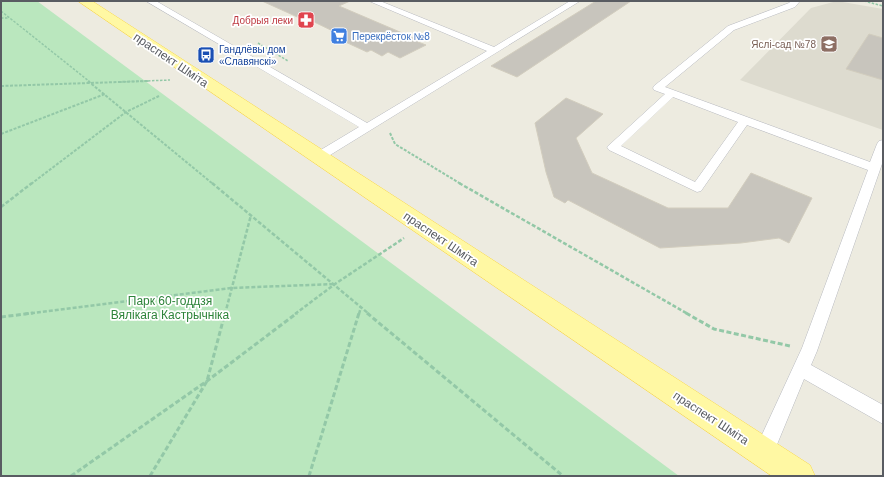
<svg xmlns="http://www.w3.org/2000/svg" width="884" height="477" font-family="Arial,sans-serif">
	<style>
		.education { fill: #dddbcf }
		.green { fill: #bae7be }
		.building { fill: #c8c5bd; stroke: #d2cdbe }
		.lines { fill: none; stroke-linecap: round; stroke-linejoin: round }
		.lane-casing { stroke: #b8bac0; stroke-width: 1 }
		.primary-casing { stroke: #fad84c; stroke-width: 1 }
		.path-far3 { stroke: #93c8a7; stroke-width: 1.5; stroke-dasharray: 2.5 1.5; stroke-linecap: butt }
		.path-far2 { stroke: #93c8a7; stroke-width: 2; stroke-dasharray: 3 1.5; stroke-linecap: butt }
		.path-far1 { stroke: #93c8a7; stroke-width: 2.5; stroke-dasharray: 4 2; stroke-linecap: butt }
		.path { stroke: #93c8a7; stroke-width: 3; stroke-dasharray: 5 2.5; stroke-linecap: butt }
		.lane { fill: #fff; fill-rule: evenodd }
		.primary { fill: #fff8a3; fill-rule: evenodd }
		.labels { text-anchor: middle; stroke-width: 3.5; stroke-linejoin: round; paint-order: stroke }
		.far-health-label { font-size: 10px; fill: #be3a42; stroke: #fff; text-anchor: end }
		.far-shop-label { font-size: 10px; fill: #366cbe; stroke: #fff; text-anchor: start }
		.far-education-label { font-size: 10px; fill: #785e54; stroke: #fff; text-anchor: end }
		.far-transit-label { font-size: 10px; fill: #164399; stroke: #fff; text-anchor: start }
		.street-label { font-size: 12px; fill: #595c62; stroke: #fff }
		.park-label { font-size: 12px; fill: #2e843a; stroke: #fff }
	</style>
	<rect width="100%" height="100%" fill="#edebe0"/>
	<polygon class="education" points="837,1 883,9 883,130 740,80 811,8"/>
	<polygon class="green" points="1,1 37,1 679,476 1,476"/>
	<g class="building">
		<polygon points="262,1 350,1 339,6 421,41 418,42 426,45 400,58 388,52 382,56 371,50 367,52 339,39 339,34 308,19 304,20"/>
		<polygon points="596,1 631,1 517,77 491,66"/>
		<polygon points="869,34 883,38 883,80 846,69"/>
		<polygon points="566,98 603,114 576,138 592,173 668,208 728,208 751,173 812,198 789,243 779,238 741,243 660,248 568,200 565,203 554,197 546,172 535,123"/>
	</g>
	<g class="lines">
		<g class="lane-casing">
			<g id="lane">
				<polygon points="146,1 156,1 367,123 487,51 369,1 380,1 494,47 570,1 580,1 322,160 314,160 312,157 314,154 359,127"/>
				<path d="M 791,1 L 800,1 L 795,7 L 734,30 L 665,87 L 870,162 L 877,144 L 879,141 L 883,140 L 883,161 L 817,351 L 811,365 L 883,405 L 883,424 L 804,379 L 771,459 L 764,462 L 757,459 L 754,452 L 802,348 L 868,170 L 747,125 L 701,191 L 697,192 L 609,150 L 607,147 L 665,94 L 654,90 L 653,88 L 654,86 L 728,26 L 789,3 ZM 673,97 L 738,122 L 695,182 L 621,146 Z"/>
			</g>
		</g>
		<g class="primary-casing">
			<polygon id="primary" points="78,1 92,1 810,465 815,476 772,476"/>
		</g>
		<g class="path-far3">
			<polyline points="864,1 883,6"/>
			<polyline points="1,11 90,82"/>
			<polyline points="1,18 8,18"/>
			<polyline points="258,43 288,61"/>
			<polyline points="120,82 170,80"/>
		</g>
		<g class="path-far2">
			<polyline points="88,81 213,184"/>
			<polyline points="1,86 148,81"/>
			<polyline points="390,133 395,144 461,184"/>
			<polyline points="1,134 105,94"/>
			<polyline points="31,184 126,112 159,96"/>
		</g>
		<g class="path-far1">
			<polyline points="212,183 369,314"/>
			<polyline points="459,183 688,314"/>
			<polyline points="1,207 32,183"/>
			<polyline points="25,314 231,288 335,284"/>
			<polyline points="225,314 251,215"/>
			<polyline points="295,314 335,284 404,238"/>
			<polyline points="359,314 361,307"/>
		</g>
		<g class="path">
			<polyline points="367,313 563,476"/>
			<polyline points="686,313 714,329 790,346"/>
			<polyline points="1,317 33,313"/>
			<polyline points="71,476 207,381 297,313"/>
			<polyline points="150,476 207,381 225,313"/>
			<polyline points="309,476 359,313"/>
		</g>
		<use href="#lane" class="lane"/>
		<use href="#primary" class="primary"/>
	</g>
	<defs>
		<g id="pharmacy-square" transform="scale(0.9)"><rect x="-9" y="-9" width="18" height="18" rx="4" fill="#e0444e" stroke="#fff"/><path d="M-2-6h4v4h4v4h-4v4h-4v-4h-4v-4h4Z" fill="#fff"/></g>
		<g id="supermarket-square" transform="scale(0.9)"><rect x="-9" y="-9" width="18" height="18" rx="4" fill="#3f7fe0" stroke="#fff"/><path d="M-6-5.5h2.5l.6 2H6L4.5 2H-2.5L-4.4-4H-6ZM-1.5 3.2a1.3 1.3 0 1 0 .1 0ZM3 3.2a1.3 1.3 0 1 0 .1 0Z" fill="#fff"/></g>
		<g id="school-square" transform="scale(0.9)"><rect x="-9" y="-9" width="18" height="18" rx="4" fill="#8d6e63" stroke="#fff"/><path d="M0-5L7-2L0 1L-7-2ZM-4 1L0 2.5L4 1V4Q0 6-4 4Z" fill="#fff"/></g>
		<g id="bus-square" transform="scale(0.9)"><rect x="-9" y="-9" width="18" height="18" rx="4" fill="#1a4fb4" stroke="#fff"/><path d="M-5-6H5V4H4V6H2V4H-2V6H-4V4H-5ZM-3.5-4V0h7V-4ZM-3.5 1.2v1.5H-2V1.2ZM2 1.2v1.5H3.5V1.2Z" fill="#fff"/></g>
	</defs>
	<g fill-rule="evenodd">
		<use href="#pharmacy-square" x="306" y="20"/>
		<use href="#supermarket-square" x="339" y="36"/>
		<use href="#school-square" x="829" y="44"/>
		<use href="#bus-square" x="206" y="55"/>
	</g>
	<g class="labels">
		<g class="far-health-label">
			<text x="293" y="24">Добрыя леки</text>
		</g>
		<g class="far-shop-label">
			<text x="352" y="40">Перекрёсток №8</text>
		</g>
		<g class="far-education-label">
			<text x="816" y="48">Яслі-сад №78</text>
		</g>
		<g class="far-transit-label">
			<text x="219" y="53">Гандлёвы дом<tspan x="219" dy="12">«Славянскі»</tspan></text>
		</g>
		<g class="street-label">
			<text transform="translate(171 60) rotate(34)" y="4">праспект Шміта</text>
			<text transform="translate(441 239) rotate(34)" y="4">праспект Шміта</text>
			<text transform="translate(711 418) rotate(33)" y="4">праспект Шміта</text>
		</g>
		<g class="park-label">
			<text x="170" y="305">Парк 60-годдзя<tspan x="170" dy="14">Вялікага Кастрычніка</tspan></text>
		</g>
	</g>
	<rect width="884" height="477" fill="none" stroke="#595c62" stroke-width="4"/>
</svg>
